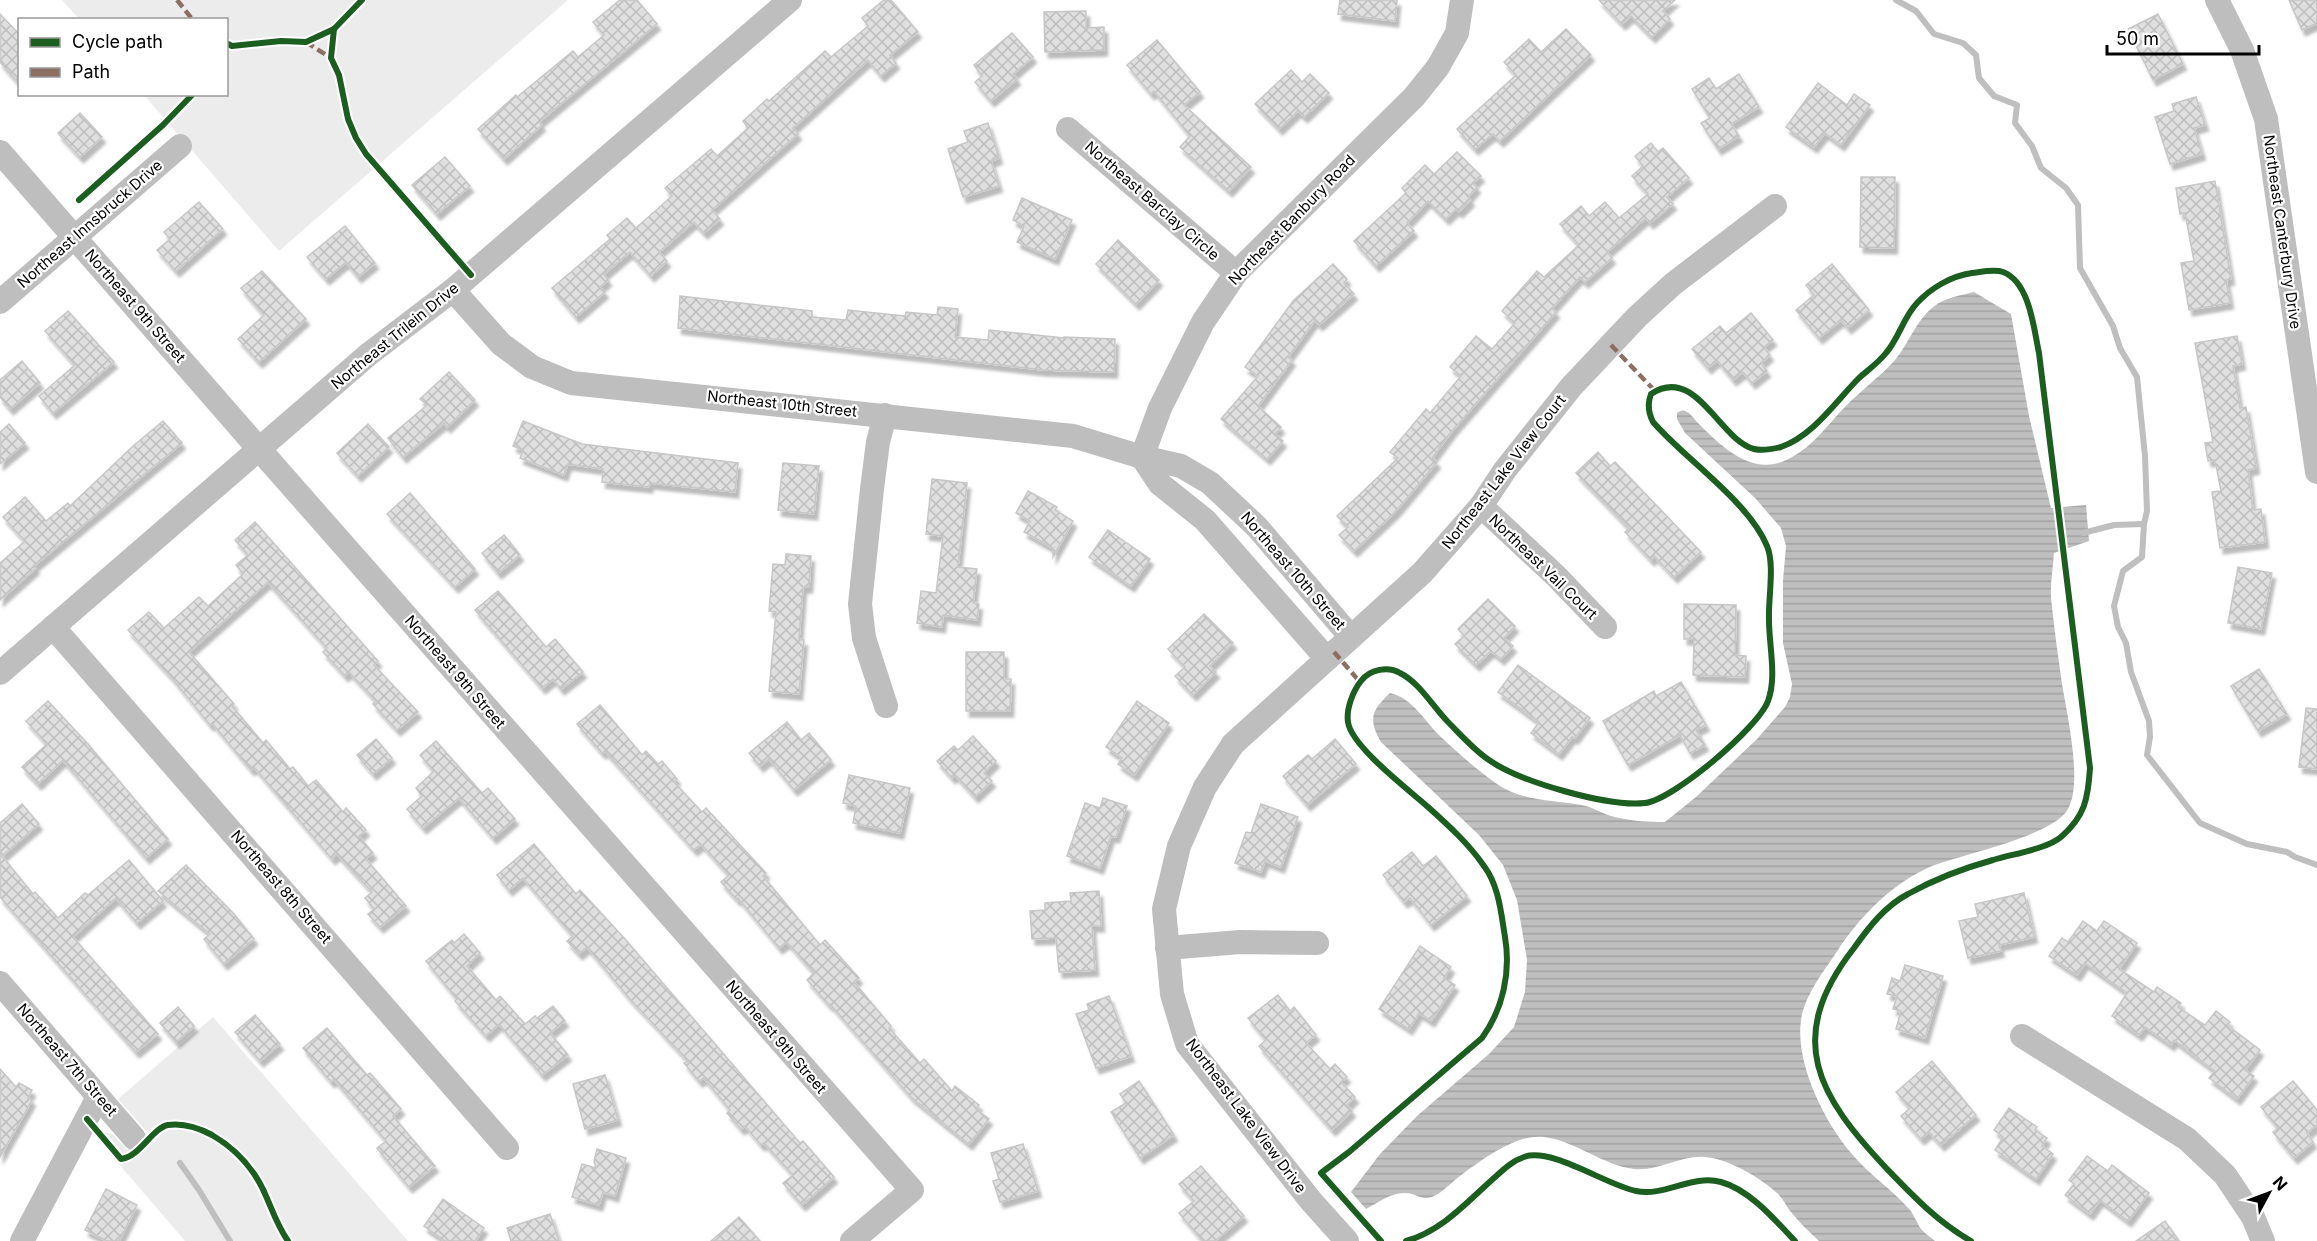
<svg xmlns="http://www.w3.org/2000/svg" width="2317" height="1241" font-family="Inter,sans-serif">
	<style>
		.green { fill: #ececec }
		.water { fill: url(#water-rules) }
		.lines { fill: none; stroke-linecap: round; stroke-linejoin: round }
		.stream { stroke: #bfbfbf; stroke-width: 6 }
		.building { fill: url(#building-cross-hatch); stroke: #c7c7c7; stroke-width: 1.5; filter: url(#shadow) }
		.minor { stroke: #bebebe; stroke-width: 24 }
		.quiet { stroke: #8d6e63; stroke-width: 4.5; stroke-dasharray: 9 4.5; stroke-linecap: butt }
		.cycleway-casing { stroke: #fff; stroke-width: 10 }
		.cycleway { stroke: #1b5e20; stroke-width: 6 }
		.labels { text-anchor: middle; stroke-width: 4.5; stroke-linejoin: round; paint-order: stroke }
		.street-label { font-size: 15px; fill: #000; stroke: #fff }
	</style>
	<defs>
		<pattern id="water-rules" width="6" height="5" patternUnits="userSpaceOnUse" patternTransform="scale(1.5)"><rect width="6" height="5" fill="#bfbfbf"/><path d="M0 2.5h6" fill="none" stroke="#a2a2a2"/></pattern>
		<pattern id="building-cross-hatch" width="8" height="8" patternUnits="userSpaceOnUse" patternTransform="scale(1.5)"><rect width="8" height="8" fill="#dfdfdf"/><path d="M0 0l8 8M0 8l8-8" fill="none" stroke="#bebebe"/></pattern>
		<filter id="shadow"><feDropShadow dx="3.5" dy="6" stdDeviation="1.5" flood-color="#0004"/></filter>
	</defs>
	<rect width="100%" height="100%" fill="#fff"/>
	<g class="green">
		<polygon points="62,0 568,0 279,251 144,95 226,94 226,20 79,19"/>
		<polygon points="213,1017 408,1241 185,1241 94,1135 103,1132 113,1134 127,1150 148,1133 118,1099"/>
	</g>
	<path class="water" d="M 1974,292 L 2011,314 L 2029,416 L 2051,508 L 2086,505 L 2089,541 L 2054,553 C 2053,568 2050,584 2051,598 C 2054,627 2058,656 2062,684 C 2067,714 2083,783 2068,809 C 2053,836 1963,854 1932,866 C 1892,883 1859,917 1836,953 C 1823,972 1804,997 1801,1020 C 1795,1063 1824,1121 1851,1153 C 1868,1174 1892,1189 1910,1210 C 1914,1215 1917,1223 1921,1229 C 1925,1234 1931,1237 1935,1241 L 1819,1241 C 1809,1232 1799,1222 1791,1212 C 1786,1206 1783,1198 1777,1193 C 1761,1178 1727,1158 1705,1157 C 1680,1155 1658,1172 1634,1169 C 1602,1165 1576,1141 1544,1137 C 1516,1133 1477,1163 1455,1180 C 1449,1185 1441,1193 1434,1196 C 1422,1202 1415,1192 1404,1193 C 1390,1193 1378,1203 1366,1209 L 1351,1192 L 1380,1154 L 1417,1116 L 1489,1054 L 1514,1027 L 1525,992 L 1527,960 L 1517,900 L 1503,865 L 1479,835 L 1381,742 C 1368,719 1371,711 1390,693 C 1413,698 1424,721 1441,737 C 1458,753 1477,770 1497,784 C 1522,801 1552,800 1581,805 C 1591,806 1601,813 1611,816 C 1629,821 1647,822 1665,822 L 1696,797 L 1757,739 L 1785,707 L 1790,697 L 1792,684 L 1783,643 L 1783,581 L 1786,546 L 1781,528 L 1755,498 L 1685,433 L 1677,419 L 1677,413 C 1680,411 1682,410 1685,411 C 1691,413 1695,420 1698,423 C 1721,446 1750,475 1784,461 C 1812,449 1825,427 1845,407 C 1861,390 1880,377 1895,360 C 1910,342 1918,315 1939,303 C 1949,297 1962,295 1974,292 Z"/>
	<g class="lines">
		<g class="stream">
			<polyline points="1896,0 1916,11 1934,34 1963,43 1976,55 1979,78 1994,96 2017,105 2015,123 2032,146 2041,168 2066,188 2078,205 2080,268 2113,326 2120,348 2137,377 2145,456 2147,511 2144,524 2142,557 2123,571 2114,606 2118,627 2126,643 2131,672 2149,721 2150,737 2147,755 2200,823 2247,844 2287,852 2295,857 2317,865"/>
			<polyline points="2083,533 2114,525 2144,524"/>
			<polyline points="180,1163 199,1190 230,1241"/>
		</g>
	</g>
	<g class="building">
		<polygon points="620,0 637,0 657,24 539,122 542,125 504,159 478,129 516,95 517,97 573,51 578,57 604,35 593,22"/>
		<polygon points="884,0 891,0 918,32 890,55 896,63 881,76 868,60 793,128 798,134 712,210 720,219 704,233 694,222 659,252 667,261 651,276 630,252 604,274 608,280 600,287 605,292 576,317 552,288 610,239 607,235 627,218 636,228 672,196 665,188 711,149 717,156 748,128 743,121 767,99 769,101 825,51 831,57 868,26 862,18"/>
		<polygon points="1340,0 1397,0 1395,21 1338,14"/>
		<polygon points="1599,0 1675,0 1663,11 1670,19 1652,37 1631,16 1622,24"/>
		<polygon points="2289,0 2317,0 2317,23 2302,30"/>
		<polygon points="1086,11 1086,28 1104,27 1104,50 1045,52 1044,12"/>
		<polygon points="0,14 20,35 20,85 0,62"/>
		<polygon points="2158,14 2183,64 2153,80 2128,29"/>
		<polygon points="1566,29 1591,55 1500,141 1493,134 1475,149 1457,129 1516,75 1504,62 1529,39 1541,52"/>
		<polygon points="1012,33 1033,57 1013,74 1017,79 991,101 975,82 982,76 974,65"/>
		<polygon points="1157,40 1200,92 1184,105 1251,167 1229,191 1180,147 1190,136 1154,91 1151,94 1127,65"/>
		<polygon points="1291,70 1302,82 1310,74 1329,93 1304,117 1298,111 1279,129 1255,104"/>
		<polygon points="1739,74 1759,107 1731,124 1739,136 1718,149 1701,123 1710,118 1692,89 1709,78 1716,89"/>
		<polygon points="1818,83 1847,105 1854,94 1870,105 1841,145 1825,133 1814,147 1786,127"/>
		<polygon points="2196,97 2205,125 2194,128 2202,154 2170,164 2155,117 2174,111 2172,104"/>
		<polygon points="80,113 102,137 80,157 58,133"/>
		<polygon points="988,123 999,158 991,161 999,186 963,197 948,149 968,142 964,131"/>
		<polygon points="1651,143 1658,152 1663,148 1689,178 1667,197 1673,204 1650,223 1646,218 1607,252 1612,258 1585,282 1580,277 1552,308 1556,312 1452,431 1432,458 1437,462 1397,510 1354,551 1339,535 1348,527 1337,516 1398,458 1390,452 1426,409 1430,413 1461,376 1450,367 1476,336 1492,349 1515,323 1502,311 1537,271 1544,277 1579,245 1560,224 1581,206 1589,216 1605,202 1619,218 1648,194 1632,176 1643,166 1635,156"/>
		<polygon points="1457,152 1481,176 1473,183 1477,187 1468,197 1471,200 1459,212 1456,209 1446,219 1428,201 1407,223 1414,231 1376,266 1354,241 1406,193 1402,188 1425,165 1434,174"/>
		<polygon points="445,157 470,186 437,214 412,185"/>
		<polygon points="1861,177 1895,177 1894,248 1860,247"/>
		<polygon points="2215,181 2231,279 2226,280 2230,303 2189,310 2181,263 2194,261 2185,213 2180,214 2176,188"/>
		<polygon points="1022,198 1072,220 1055,259 1017,242 1024,226 1013,220"/>
		<polygon points="199,202 223,229 176,271 157,250 170,239 164,232"/>
		<polygon points="345,226 375,263 358,277 346,262 326,279 307,257"/>
		<polygon points="1118,240 1159,280 1136,304 1096,264"/>
		<polygon points="1333,264 1347,279 1344,283 1354,294 1319,325 1315,320 1288,357 1292,360 1258,406 1281,427 1275,434 1283,441 1267,459 1221,419 1258,376 1245,367 1293,301"/>
		<polygon points="1832,264 1869,310 1848,328 1841,320 1819,338 1796,310 1814,295 1806,285"/>
		<polygon points="262,271 306,319 259,362 238,339 264,315 241,288"/>
		<polygon points="680,296 812,311 812,317 846,320 848,310 905,316 906,312 937,315 938,307 958,309 955,337 988,340 989,330 1064,338 1064,337 1115,339 1114,372 1043,370 678,328"/>
		<polygon points="68,311 114,362 53,413 39,396 75,365 45,331"/>
		<polygon points="1751,313 1773,340 1764,347 1770,355 1761,363 1767,371 1752,383 1743,372 1733,380 1717,360 1708,368 1692,349 1720,326 1726,333"/>
		<polygon points="2237,336 2242,364 2233,366 2240,408 2246,407 2256,468 2248,470 2253,510 2261,509 2265,542 2220,548 2212,492 2221,491 2215,460 2208,461 2205,443 2213,442 2195,343"/>
		<polygon points="22,361 40,383 10,409 0,397 0,380"/>
		<polygon points="449,372 475,400 447,427 444,423 403,457 388,438 427,405 420,399"/>
		<polygon points="163,421 182,443 34,566 36,568 0,600 0,563 25,541 3,517 25,497 46,521 68,503 70,506 133,446"/>
		<polygon points="523,421 582,444 738,463 735,492 650,483 649,487 602,482 603,469 568,464 564,475 520,458 523,450 513,446"/>
		<polygon points="9,424 25,443 0,464 0,432"/>
		<polygon points="368,424 389,447 358,476 337,453"/>
		<polygon points="1598,452 1610,466 1615,462 1701,552 1674,577 1654,556 1651,560 1625,532 1629,528 1576,473"/>
		<polygon points="783,463 819,466 814,514 778,510"/>
		<polygon points="932,479 967,483 958,567 977,569 973,603 979,604 977,620 943,615 942,627 917,623 921,591 936,593 943,536 926,534"/>
		<polygon points="1028,491 1057,507 1055,510 1073,521 1053,557 1053,548 1024,532 1030,521 1016,513"/>
		<polygon points="410,493 475,569 455,587 387,514"/>
		<polygon points="255,522 378,661 374,665 418,712 397,730 373,704 376,701 349,672 345,676 323,652 327,648 268,582 189,652 234,704 232,706 263,743 266,740 290,769 293,767 308,786 316,780 343,812 346,808 366,830 359,836 373,853 366,859 406,906 380,927 368,914 374,909 365,898 372,892 337,854 332,859 254,767 251,770 212,723 210,725 172,678 128,630 149,612 164,628 199,597 208,606 243,574 236,565 248,555 235,540"/>
		<polygon points="1108,530 1150,559 1131,586 1089,557"/>
		<polygon points="504,535 520,555 498,573 482,553"/>
		<polygon points="786,554 811,556 809,587 803,587 799,639 804,640 799,694 769,691 776,612 769,611 773,564 785,565"/>
		<polygon points="2238,567 2272,573 2261,629 2228,623"/>
		<polygon points="498,591 546,647 555,639 583,672 561,689 553,679 542,688 475,610"/>
		<polygon points="1488,599 1515,626 1504,638 1513,646 1501,659 1491,651 1476,665 1455,644 1464,636 1458,629"/>
		<polygon points="1684,604 1736,605 1735,655 1746,656 1745,677 1693,675 1694,639 1684,639"/>
		<polygon points="1204,614 1233,643 1210,666 1216,672 1193,695 1175,676 1185,667 1168,649"/>
		<polygon points="966,652 1004,652 1004,679 1011,679 1010,711 966,711"/>
		<polygon points="1518,665 1590,718 1575,738 1572,737 1559,754 1531,733 1539,722 1498,692"/>
		<polygon points="2259,669 2287,714 2258,731 2231,686"/>
		<polygon points="1681,682 1706,725 1696,730 1705,745 1690,753 1680,735 1628,765 1603,721 1654,691 1656,696"/>
		<polygon points="48,701 88,744 168,839 146,858 63,760 38,784 22,767 47,744 26,721"/>
		<polygon points="1137,701 1169,723 1134,775 1118,764 1122,758 1106,747"/>
		<polygon points="600,705 642,755 646,751 658,764 662,761 677,779 674,782 702,812 706,808 766,873 763,876 820,945 825,940 859,978 854,982 891,1026 889,1028 920,1063 924,1059 952,1091 955,1086 979,1105 976,1109 989,1119 969,1144 911,1097 830,1004 829,1005 807,980 814,973 787,942 779,948 738,898 737,900 721,882 729,875 701,844 694,850 605,751 602,753 577,724"/>
		<polygon points="2306,708 2317,709 2317,769 2299,767"/>
		<polygon points="787,722 801,740 809,733 831,760 794,790 769,759 760,766 749,753"/>
		<polygon points="973,736 996,761 984,773 992,781 975,797 955,775 952,778 937,761 954,746 958,750"/>
		<polygon points="376,739 392,758 373,774 357,755"/>
		<polygon points="1335,739 1356,764 1307,805 1283,776 1308,755 1312,759"/>
		<polygon points="436,741 482,793 488,788 515,819 493,838 459,798 423,828 407,809 422,796 416,788 434,771 420,755"/>
		<polygon points="849,775 910,788 900,833 853,823 856,806 843,803"/>
		<polygon points="1103,798 1127,806 1116,837 1111,836 1100,868 1067,856 1085,803 1100,808"/>
		<polygon points="22,804 39,824 2,856 33,894 35,892 58,918 85,893 88,895 129,860 163,901 137,923 116,898 73,937 158,1034 136,1052 0,897 0,823"/>
		<polygon points="1261,804 1298,817 1281,867 1265,861 1261,872 1235,863 1246,832 1251,833"/>
		<polygon points="534,844 576,894 580,890 625,939 800,1143 803,1141 834,1177 802,1205 783,1183 793,1175 764,1143 761,1145 745,1126 741,1129 727,1113 730,1110 704,1078 699,1081 684,1063 688,1061 629,998 587,947 579,954 567,941 573,936 523,878 509,890 497,875"/>
		<polygon points="1412,852 1423,866 1436,856 1467,896 1431,925 1410,898 1404,902 1383,875"/>
		<polygon points="186,865 234,914 254,939 224,964 204,939 210,934 158,891"/>
		<polygon points="1099,891 1101,926 1092,926 1095,970 1059,972 1056,938 1032,939 1030,911 1045,910 1045,903 1071,901 1070,893"/>
		<polygon points="2024,893 2034,937 1999,945 2001,951 1968,958 1959,921 1978,917 1975,904"/>
		<polygon points="2083,921 2097,931 2104,921 2137,943 2119,969 2154,992 2157,987 2181,1003 2178,1007 2205,1025 2216,1011 2230,1022 2227,1025 2260,1050 2245,1070 2254,1076 2237,1099 2209,1078 2215,1071 2174,1040 2171,1045 2145,1027 2139,1035 2112,1016 2127,993 2085,963 2077,975 2049,956 2062,938 2068,942"/>
		<polygon points="464,934 480,953 467,966 496,1000 500,996 525,1024 535,1016 537,1018 553,1006 565,1021 550,1033 568,1055 542,1075 499,1024 486,1036 455,1001 457,999 426,961 452,940 454,943"/>
		<polygon points="1420,946 1451,967 1444,978 1455,985 1431,1021 1419,1013 1409,1029 1379,1009"/>
		<polygon points="1905,965 1943,976 1925,1038 1896,1029 1901,1011 1893,1009 1897,996 1887,994 1892,978 1900,981"/>
		<polygon points="1278,995 1290,1011 1294,1007 1316,1035 1306,1043 1330,1069 1335,1064 1347,1077 1341,1082 1355,1097 1347,1105 1352,1111 1332,1130 1259,1046 1266,1040 1248,1018"/>
		<polygon points="1109,996 1131,1056 1096,1068 1076,1014 1089,1010 1087,1004"/>
		<polygon points="178,1007 194,1026 176,1042 160,1023"/>
		<polygon points="255,1015 280,1044 260,1061 235,1032"/>
		<polygon points="327,1028 367,1075 370,1073 401,1109 393,1116 435,1166 409,1187 377,1148 386,1141 334,1079 331,1082 303,1048"/>
		<polygon points="1932,1061 1976,1115 1941,1145 1929,1132 1921,1139 1901,1116 1910,1108 1896,1092"/>
		<polygon points="0,1069 16,1087 19,1083 32,1090 28,1098 32,1100 0,1157"/>
		<polygon points="605,1075 618,1120 585,1129 573,1084"/>
		<polygon points="1139,1081 1174,1135 1140,1158 1111,1112 1126,1103 1120,1094"/>
		<polygon points="2293,1081 2317,1110 2317,1125 2307,1133 2313,1142 2294,1158 2273,1132 2278,1128 2261,1107"/>
		<polygon points="2009,1108 2037,1127 2035,1130 2047,1138 2042,1146 2053,1154 2036,1179 1995,1150 2003,1137 1994,1130"/>
		<polygon points="1023,1144 1038,1191 1000,1202 993,1181 999,1179 991,1153"/>
		<polygon points="597,1149 626,1158 615,1196 603,1192 599,1205 572,1197 582,1164 596,1168 594,1161"/>
		<polygon points="2087,1156 2108,1171 2112,1165 2149,1193 2128,1221 2100,1200 2090,1214 2065,1195 2074,1184 2069,1180"/>
		<polygon points="1201,1166 1244,1216 1215,1241 1203,1241 1179,1213 1194,1201 1179,1184"/>
		<polygon points="106,1189 137,1205 119,1241 107,1241 85,1230"/>
		<polygon points="443,1199 484,1228 475,1241 445,1241 424,1226"/>
		<polygon points="550,1214 559,1241 511,1241 507,1228"/>
		<polygon points="739,1217 760,1241 711,1241"/>
		<polygon points="2165,1221 2179,1241 2136,1241"/>
	</g>
	<g class="lines">
		<g class="minor">
			<polyline points="2217,0 2242,50 2266,119 2317,472"/>
			<polyline points="1068,129 1236,273"/>
			<polyline points="0,152 259,449 912,1190 852,1241"/>
			<polyline points="453,290 501,344 532,367 571,383 1073,436 1142,457 1181,466 1210,483 1257,527 1350,636"/>
			<polyline points="0,302 180,146"/>
			<polyline points="885,415 878,442 872,489 860,604 864,638 886,706"/>
			<polyline points="1142,457 1160,408 1203,322 1236,273 1414,97 1438,67 1457,33 1462,0"/>
			<polyline points="1142,457 1160,484 1205,520 1327,659"/>
			<polyline points="1481,506 1556,576 1605,627"/>
			<polyline points="53,627 507,1148"/>
			<polyline points="0,673 369,354 453,290 790,0"/>
			<polyline points="1167,948 1240,942 1317,943"/>
			<polyline points="0,983 134,1138"/>
			<polyline points="2022,1036 2187,1139 2225,1175 2253,1217 2263,1241"/>
			<polyline points="22,1241 98,1097"/>
			<polyline points="1347,1241 1311,1201 1187,1044 1172,994 1164,909 1179,846 1205,787 1233,744 1422,573 1481,506 1505,470 1571,387 1637,317 1673,284 1775,206"/>
		</g>
		<g class="quiet">
			<polyline points="177,0 193,20"/>
			<polyline points="306,42 331,58"/>
			<polyline points="1611,345 1655,391"/>
			<polyline points="1334,652 1360,682"/>
		</g>
		<g class="cycleway-casing">
			<g id="cycleway">
				<polyline points="334,29 331,58 339,75 348,119 356,138 366,154 471,275"/>
				<polyline points="226,43 232,46 281,41 306,42 334,29 362,0"/>
				<polyline points="79,200 163,125 193,94"/>
				<path d="M 87,1119 L 121,1159 C 140,1157 152,1128 168,1125 C 183,1123 199,1128 212,1135 C 236,1149 255,1170 266,1196 C 273,1212 278,1227 288,1241"/>
				<path d="M 1381,1241 L 1321,1173 L 1349,1152 L 1482,1038 C 1503,1009 1511,972 1505,937 C 1501,913 1499,886 1484,866 C 1469,844 1448,825 1428,807 C 1409,790 1351,746 1348,722 C 1346,709 1353,691 1361,681 C 1370,669 1388,666 1400,673 C 1420,683 1433,707 1448,722 C 1461,735 1474,750 1489,760 C 1520,782 1608,807 1645,803 C 1673,800 1758,728 1768,701 C 1777,677 1769,646 1769,620 C 1768,599 1775,565 1767,546 C 1749,502 1685,459 1653,422 C 1648,412 1647,404 1651,394 C 1696,364 1719,440 1754,449 C 1762,451 1773,449 1781,447 C 1813,436 1836,401 1859,378 C 1868,370 1878,363 1886,353 C 1899,338 1903,318 1917,303 C 1931,288 1951,276 1972,273 C 1981,272 1995,269 2003,272 C 2030,282 2034,330 2039,353 L 2090,768 C 2088,799 2085,816 2061,837 C 2047,849 2012,854 1993,860 C 1964,868 1935,879 1908,894 C 1885,906 1869,927 1854,948 C 1783,1039 1818,1096 1888,1170 C 1914,1197 1938,1222 1971,1241"/>
				<path d="M 1406,1241 C 1442,1231 1467,1202 1494,1178 C 1503,1170 1512,1161 1524,1157 C 1552,1147 1606,1185 1636,1191 C 1665,1197 1692,1174 1721,1182 C 1750,1190 1775,1220 1795,1241"/>
			</g>
		</g>
		<use href="#cycleway" class="cycleway"/>
	</g>
	<g class="labels">
		<g class="street-label">
			<text transform="translate(1152 201) rotate(41)" y="5">Northeast Barclay Circle</text>
			<text transform="translate(1292 220) rotate(-46)" y="5">Northeast Banbury Road</text>
			<text transform="translate(90 224) rotate(-41)" y="5">Northeast Innsbruck Drive</text>
			<text transform="translate(2282 232) rotate(82)" y="5">Northeast Canterbury Drive</text>
			<text transform="translate(135 306) rotate(49)" y="5">Northeast 9th Street</text>
			<text transform="translate(395 336) rotate(-39)" y="5">Northeast Trilein Drive</text>
			<text transform="translate(782 404) rotate(6)" y="5">Northeast 10th Street</text>
			<text transform="translate(1504 472) rotate(-52)" y="5">Northeast Lake View Court</text>
			<text transform="translate(1543 567) rotate(44)" y="5">Northeast Vail Court</text>
			<text transform="translate(1293 571) rotate(49)" y="5">Northeast 10th Street</text>
			<text transform="translate(455 672) rotate(49)" y="5">Northeast 9th Street</text>
			<text transform="translate(281 887) rotate(49)" y="5">Northeast 8th Street</text>
			<text transform="translate(776 1037) rotate(49)" y="5">Northeast 9th Street</text>
			<text transform="translate(67 1060) rotate(49)" y="5">Northeast 7th Street</text>
			<text transform="translate(1246 1116) rotate(53)" y="5">Northeast Lake View Drive</text>
		</g>
	</g>
	<rect x="18" y="18" width="210" height="78" fill="#ffffff" stroke="#999999" stroke-width="1.5"/>
	<rect x="30" y="38" width="30" height="9" fill="#1b5e20" stroke="#999999" stroke-width="1.5"/>
	<text x="72" y="48" font-size="18" fill="#000000">Cycle path</text>
	<rect x="30" y="68" width="30" height="9" fill="#8d6e63" stroke="#999999" stroke-width="1.5"/>
	<text x="72" y="78" font-size="18" fill="#000000">Path</text>
	<g transform="translate(2269 1193) rotate(49)" stroke="#ffffff" stroke-width="4.5" paint-order="stroke">
	<path d="M0-4.5L10 22L0 15L-10 22Z" fill="#000000"/>
	<text y="-9" font-size="16" font-weight="bold" text-anchor="middle" fill="#000000">N</text>
	</g>
	<path d="M2107 45v9h152v-9" fill="none" stroke="#000000" stroke-width="3"/>
	<text x="2116" y="45" font-size="18" fill="#000000" stroke="#ffffff" stroke-width="4.5" paint-order="stroke">50 m</text>
</svg>
